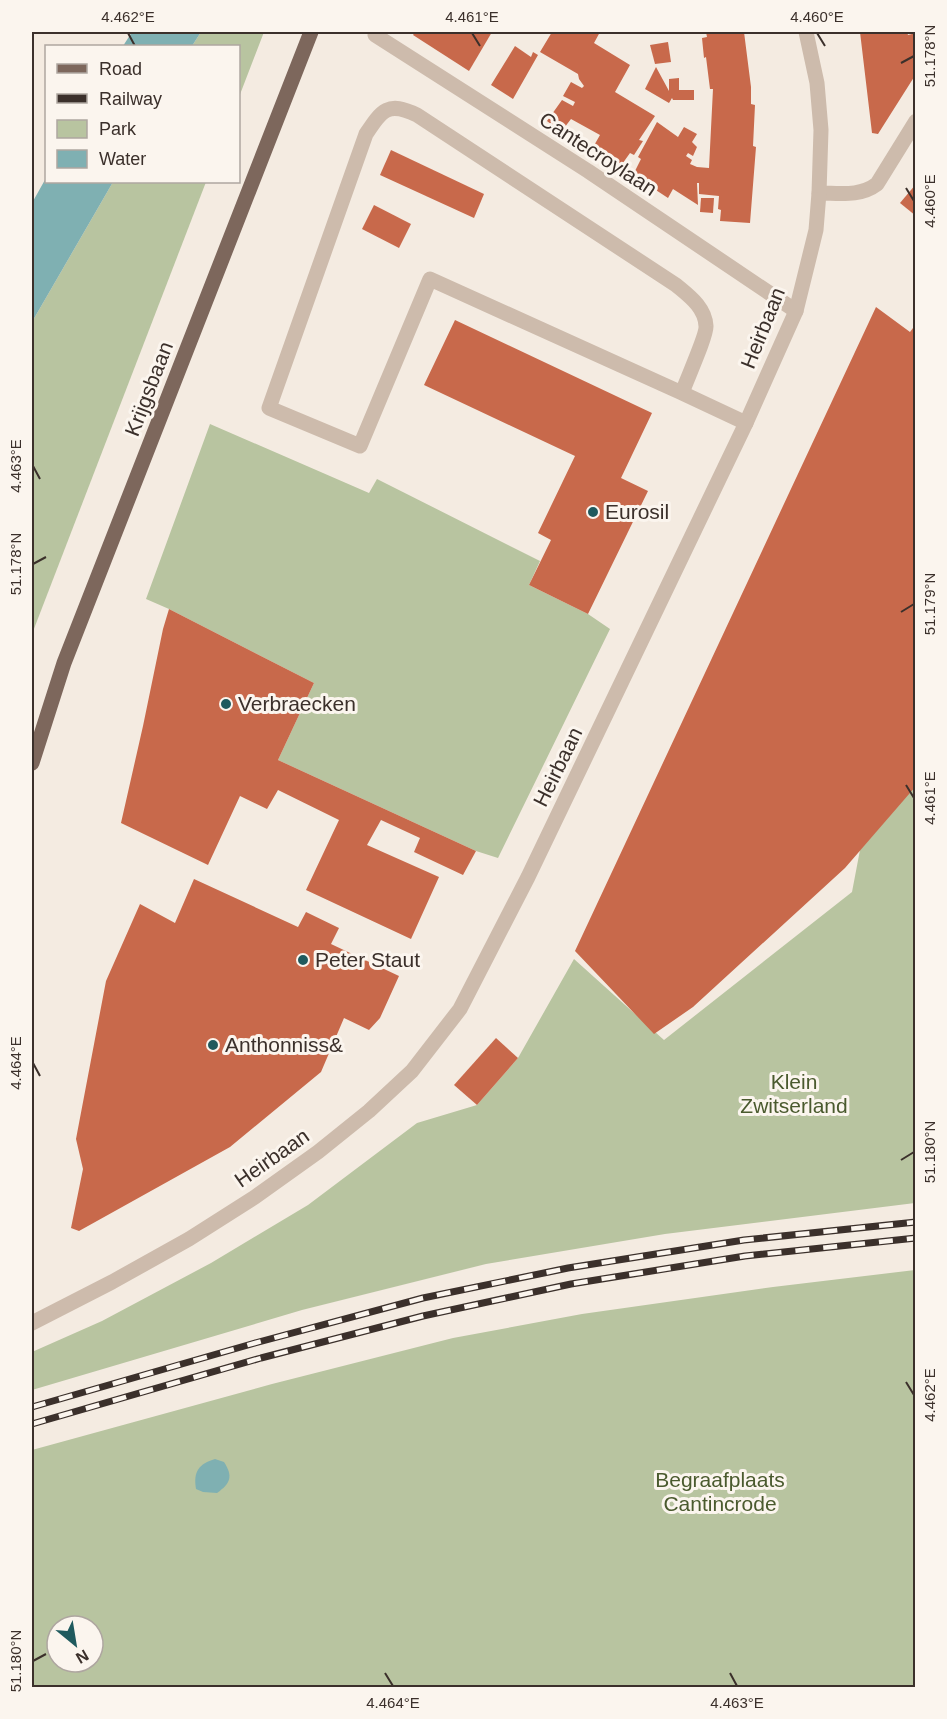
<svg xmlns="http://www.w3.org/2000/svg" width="947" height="1719" font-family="Arial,sans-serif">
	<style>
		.green { fill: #b8c4a0; fill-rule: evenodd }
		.water { fill: #7fb0b2 }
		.building { fill: #c8694b }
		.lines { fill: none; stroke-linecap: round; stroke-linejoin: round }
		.service { stroke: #cdbbac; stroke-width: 15 }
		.minor { stroke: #cdbbac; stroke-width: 15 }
		.primary { stroke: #7d675c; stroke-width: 15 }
		.rail-casing { stroke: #3b302b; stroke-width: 7 }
		.rail { stroke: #fbf5ee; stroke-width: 4.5; stroke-dasharray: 14; stroke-linecap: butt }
		.ticks { fill: none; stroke: #3b302b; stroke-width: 2 }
		.poi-dot { fill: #1f5a5e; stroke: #fbf5ee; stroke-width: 2 }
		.labels { text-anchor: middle; stroke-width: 6; stroke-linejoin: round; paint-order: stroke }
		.street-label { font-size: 21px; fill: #3b302b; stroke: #fbf5ee }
		.poi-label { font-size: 21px; fill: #3b302b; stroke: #fbf5ee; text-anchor: start }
		.park-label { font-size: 21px; fill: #4a5a2e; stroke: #fbf5ee }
		.neatline { fill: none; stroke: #3b302b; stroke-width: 2 }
		.ticks-label { font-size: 15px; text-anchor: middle; fill: #3b302b }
	</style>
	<rect width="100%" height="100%" fill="#f4ebe1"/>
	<g class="green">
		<polygon points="201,32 264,32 239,97 238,46 192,46"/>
		<polygon points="113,182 206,182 32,634 32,322"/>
		<polygon points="210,424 369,493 377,479 540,561 529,585 588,614 610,629 498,858 476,851 278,760 314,683 169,609 146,599"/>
		<polygon points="915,786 915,1203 665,1234 486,1264 302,1310 32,1390 32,1352 102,1321 211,1263 308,1205 417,1123 477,1105 518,1058 574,959 664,1040 852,892 860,850"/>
		<path d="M 915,1270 L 915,1687 L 32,1688 L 32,1450 L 272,1384 L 453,1338 L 582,1314 L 773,1287 ZM 57,1626 L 93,1626 L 93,1662 L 57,1662 Z"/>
	</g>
	<g class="water">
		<polygon points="132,32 201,32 192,46 123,46"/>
		<polygon points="46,178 46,182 113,182 32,322 32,203"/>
		<path d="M 215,1459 L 224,1462 C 233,1476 231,1483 217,1493 L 203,1492 L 196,1489 C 193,1471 199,1464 215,1459 Z"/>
	</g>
	<g class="building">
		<polygon points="415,32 492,32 469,71 413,35"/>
		<polygon points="552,32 600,32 594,43 630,65 615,92 655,116 639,140 643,141 634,155 630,153 620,167 592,149 600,135 571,119 561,132 547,121 562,100 573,106 575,102 563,96 571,82 582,88 584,86 579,79 578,74 540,52"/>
		<polygon points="706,32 744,32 751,87 751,104 755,105 753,146 756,147 750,223 720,221 721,210 718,209 719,196 699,194 699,183 697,183 698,205 673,189 668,198 633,175 641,159 638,157 657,122 678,137 684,127 697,134 692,142 697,147 693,156 688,153 686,156 692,160 690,164 697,167 709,168 713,89 710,89 706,57 704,58 702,38 707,37"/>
		<polygon points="860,32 907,32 908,35 916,33 916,74 878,134 872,133"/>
		<polygon points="668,42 671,62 655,64 650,45"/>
		<polygon points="515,46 531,57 533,52 538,55 513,99 491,85"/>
		<polygon points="656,67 669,91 669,79 679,78 679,90 694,90 694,100 673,100 672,98 669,103 645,89"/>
		<polygon points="391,150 484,194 474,218 380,175"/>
		<polygon points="916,184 916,216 900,203"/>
		<polygon points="701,198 714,198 713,213 700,212"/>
		<polygon points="374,205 411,224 399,248 362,229"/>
		<polygon points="876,307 910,332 916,324 916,786 845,868 693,1007 654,1034 575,951"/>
		<polygon points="455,320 652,413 621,478 648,491 588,614 529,585 551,540 538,533 575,456 424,385"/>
		<polygon points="169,609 314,683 278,760 476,851 463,875 414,852 420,838 381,820 367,845 439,877 411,939 306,890 339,820 278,790 267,809 240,796 208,865 121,823 143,726 163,629"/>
		<polygon points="194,879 298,927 306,912 339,928 331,944 399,976 380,1018 369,1030 344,1018 321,1072 230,1147 79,1231 71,1228 83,1169 76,1139 106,981 140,904 175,923"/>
		<polygon points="496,1038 518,1058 477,1105 454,1085"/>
	</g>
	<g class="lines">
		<path class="service" d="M 682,393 L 430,279 L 360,446 L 269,408 L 366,134 C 382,110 388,101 417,115 L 676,285 C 689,296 705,307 706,326 C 707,335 686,381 682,393 L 746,423"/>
		<g class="minor">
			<polyline points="375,35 588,171 796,311"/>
			<path d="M 819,193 C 839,193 860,197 877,184 L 916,121"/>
			<polyline points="32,1323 112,1282 189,1239 255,1197 318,1152 369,1111 412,1071 460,1009 528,877 746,423 796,311 816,230 819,193 821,130 817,83 806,32"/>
		</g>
		<polyline class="primary" points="32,763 64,663 311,32"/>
		<g class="rail-casing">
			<g id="rail">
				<polyline points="32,1407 255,1343 423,1298 568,1268 744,1240 916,1222"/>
				<polyline points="32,1424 261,1358 423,1316 571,1284 745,1256 916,1238"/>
			</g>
		</g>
		<use href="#rail" class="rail"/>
	</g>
	<path class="ticks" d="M 128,33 L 135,46M 472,33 L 480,46M 817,33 L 825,46M 901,63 L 914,56M 906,188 L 914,201M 33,466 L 40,479M 33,564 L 46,557M 901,612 L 914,604M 906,785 L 914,798M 33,1063 L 40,1076M 901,1160 L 914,1152M 906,1382 L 914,1395M 33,1661 L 46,1654M 385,1673 L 393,1686M 730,1673 L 737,1686"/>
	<g class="poi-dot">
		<circle cx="593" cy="512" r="6"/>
		<circle cx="226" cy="704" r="6"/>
		<circle cx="303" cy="960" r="6"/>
		<circle cx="213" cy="1045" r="6"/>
	</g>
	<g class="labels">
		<g class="street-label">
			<text transform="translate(598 154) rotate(33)" y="7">Cantecroylaan</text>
			<text transform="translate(763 328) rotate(-68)" y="7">Heirbaan</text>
			<text transform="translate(149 389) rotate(-69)" y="7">Krijgsbaan</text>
			<text transform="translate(558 767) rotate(-64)" y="7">Heirbaan</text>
			<text transform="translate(272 1158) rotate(-35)" y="7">Heirbaan</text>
		</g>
		<g class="poi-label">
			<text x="605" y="519">Eurosil</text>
			<text x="238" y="711">Verbraecken</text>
			<text x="315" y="967">Peter Staut</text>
			<text x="225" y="1052">Anthonniss&amp;</text>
		</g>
		<g class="park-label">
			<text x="794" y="1089">Klein<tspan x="794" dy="24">Zwitserland</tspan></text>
			<text x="720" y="1487">Begraafplaats<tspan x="720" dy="24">Cantincrode</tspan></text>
		</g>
	</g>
	<rect width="947" height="1719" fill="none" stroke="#fbf5ee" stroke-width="66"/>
	<rect x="45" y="45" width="195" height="138" fill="#fbf5ee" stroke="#aea6a0" stroke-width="1.5"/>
	<rect x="57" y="64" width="30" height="9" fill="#7d675c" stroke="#aea6a0" stroke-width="1.5"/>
	<text x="99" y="75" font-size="18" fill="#3b302b">Road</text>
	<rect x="57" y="94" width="30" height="9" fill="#3b302b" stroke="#aea6a0" stroke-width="1.5"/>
	<text x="99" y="105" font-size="18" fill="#3b302b">Railway</text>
	<rect x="57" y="120" width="30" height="18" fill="#b8c4a0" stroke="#aea6a0" stroke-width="1.5"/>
	<text x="99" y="135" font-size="18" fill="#3b302b">Park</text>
	<rect x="57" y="150" width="30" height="18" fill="#7fb0b2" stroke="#aea6a0" stroke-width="1.5"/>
	<text x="99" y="165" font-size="18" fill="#3b302b">Water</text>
	<g transform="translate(75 1644) rotate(150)"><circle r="28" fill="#fbf5ee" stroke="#aea6a0" stroke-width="1.5"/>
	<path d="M0-4.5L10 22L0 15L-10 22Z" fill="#1f5a5e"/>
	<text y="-9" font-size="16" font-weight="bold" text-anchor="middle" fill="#3b302b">N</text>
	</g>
	<rect x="33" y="33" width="881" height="1653" class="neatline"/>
	<g class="ticks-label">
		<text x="128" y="22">4.462°E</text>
		<text x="472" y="22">4.461°E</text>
		<text x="817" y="22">4.460°E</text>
		<text transform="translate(930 56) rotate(-90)" y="5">51.178°N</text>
		<text transform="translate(930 201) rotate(-90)" y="5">4.460°E</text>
		<text transform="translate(16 466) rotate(-90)" y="5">4.463°E</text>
		<text transform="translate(16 564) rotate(-90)" y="5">51.178°N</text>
		<text transform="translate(930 604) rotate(-90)" y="5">51.179°N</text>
		<text transform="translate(930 798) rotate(-90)" y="5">4.461°E</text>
		<text transform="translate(16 1063) rotate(-90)" y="5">4.464°E</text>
		<text transform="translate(930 1152) rotate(-90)" y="5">51.180°N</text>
		<text transform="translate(930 1395) rotate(-90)" y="5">4.462°E</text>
		<text transform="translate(16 1661) rotate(-90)" y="5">51.180°N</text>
		<text x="393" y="1708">4.464°E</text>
		<text x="737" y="1708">4.463°E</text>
	</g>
</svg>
